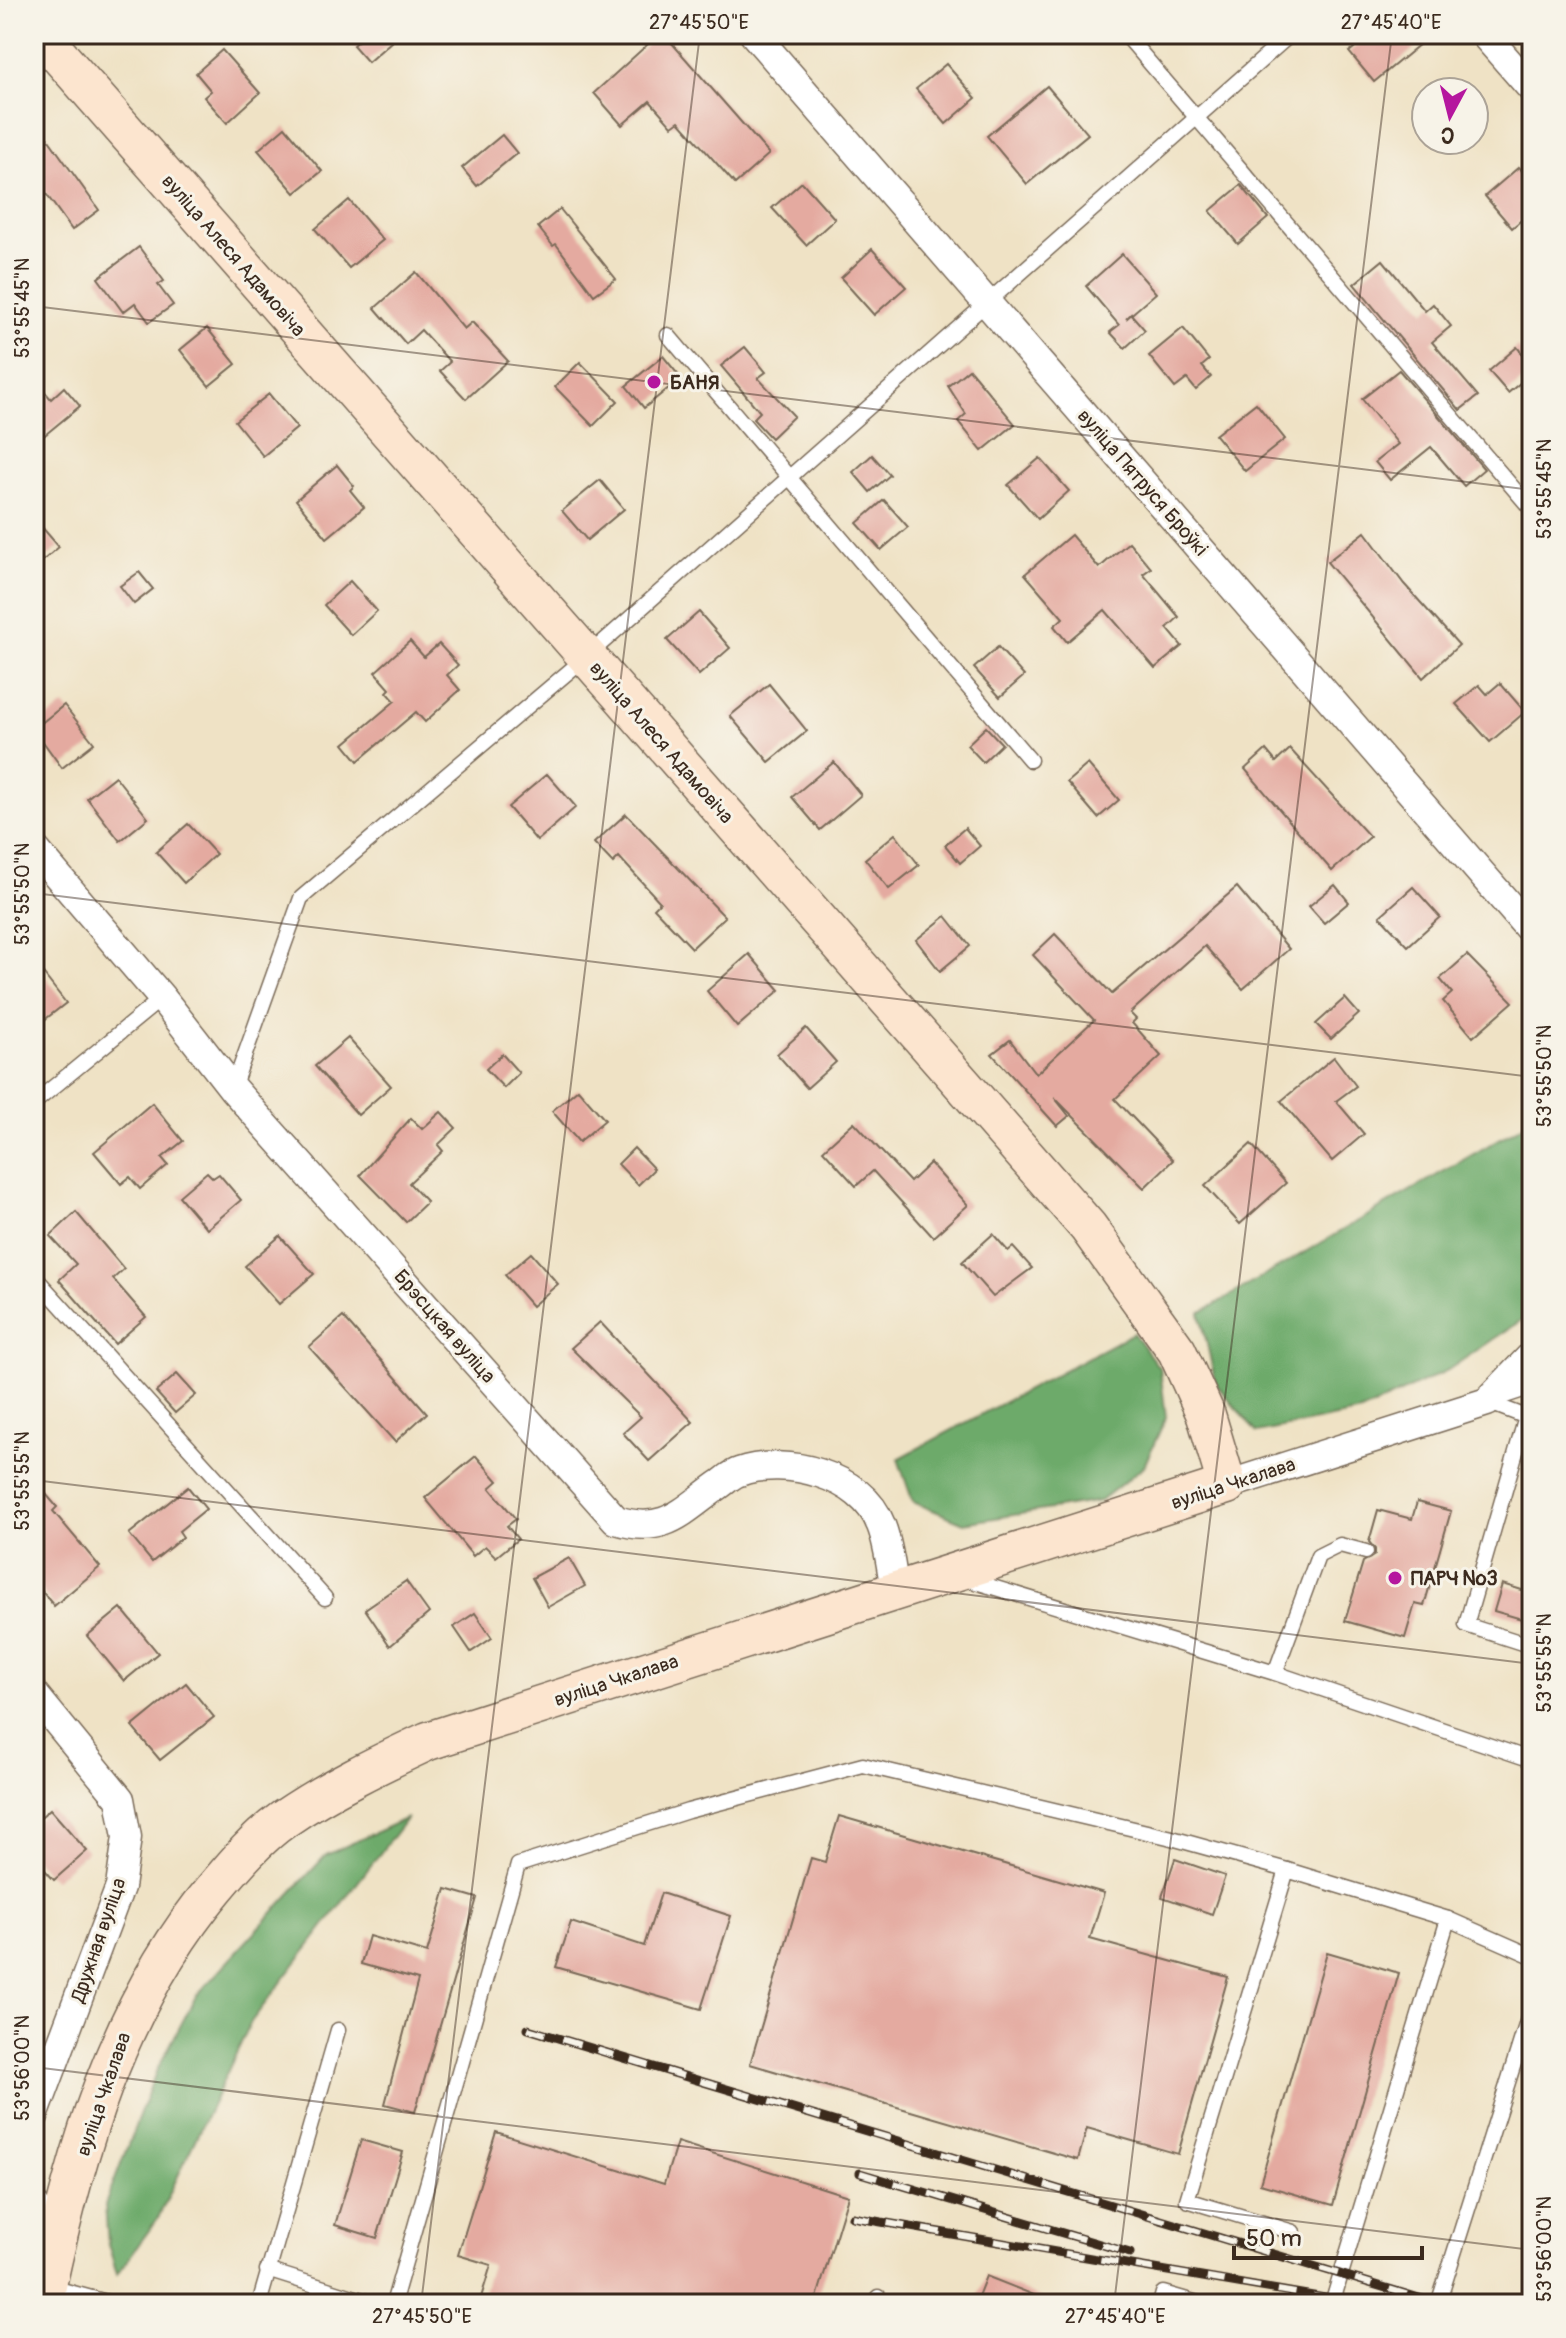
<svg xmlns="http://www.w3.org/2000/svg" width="1566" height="2338" font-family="Pangolin,sans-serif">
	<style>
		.forest { fill: #6daa6b; stroke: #546a44; stroke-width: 2 }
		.building { fill: #e4aaa0 }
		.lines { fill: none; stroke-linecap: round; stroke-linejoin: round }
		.lane-casing { stroke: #7a6a58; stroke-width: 17 }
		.street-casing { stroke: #7a6a58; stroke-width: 31 }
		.secondary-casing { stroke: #7a6a58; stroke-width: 41 }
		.lane { stroke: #fff; stroke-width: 14 }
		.street { stroke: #fff; stroke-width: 28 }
		.secondary { stroke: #fce5cf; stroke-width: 38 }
		.rail-casing { stroke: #3b2a1e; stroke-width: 9 }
		.rail { stroke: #f7f3e8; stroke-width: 6; stroke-dasharray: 18; stroke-linecap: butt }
		.ticks { fill: none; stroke: #3b2a1e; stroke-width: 2; stroke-opacity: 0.45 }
		.poi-dot { fill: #b5179e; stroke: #f7f3e8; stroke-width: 3 }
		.labels { text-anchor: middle; stroke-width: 6; stroke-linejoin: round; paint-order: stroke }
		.street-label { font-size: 20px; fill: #3b2a1e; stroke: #f7f3e8 }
		.poi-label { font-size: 20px; font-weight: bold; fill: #3b2a1e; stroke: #f7f3e8; text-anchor: start }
		.neatline { fill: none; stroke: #3b2a1e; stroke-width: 3 }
		.ticks-label { font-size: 20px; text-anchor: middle; fill: #3b2a1e }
	</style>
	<rect width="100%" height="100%" fill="#f7f3e8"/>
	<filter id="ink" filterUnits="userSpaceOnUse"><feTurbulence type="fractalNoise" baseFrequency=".0125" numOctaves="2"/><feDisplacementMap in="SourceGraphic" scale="16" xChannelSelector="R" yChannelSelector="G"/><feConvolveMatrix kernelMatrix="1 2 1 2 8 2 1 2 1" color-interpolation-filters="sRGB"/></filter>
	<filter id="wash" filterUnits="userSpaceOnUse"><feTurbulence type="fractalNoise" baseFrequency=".006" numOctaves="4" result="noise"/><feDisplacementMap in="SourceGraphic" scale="32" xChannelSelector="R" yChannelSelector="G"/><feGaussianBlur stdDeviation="1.8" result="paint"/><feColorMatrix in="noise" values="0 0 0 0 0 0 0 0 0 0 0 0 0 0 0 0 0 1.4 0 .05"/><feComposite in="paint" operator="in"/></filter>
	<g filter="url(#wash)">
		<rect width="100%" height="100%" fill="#efe2c5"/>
		<g class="forest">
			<polygon points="1532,1120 1532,1313 1448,1370 1361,1412 1257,1433 1216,1384 1200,1313"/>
			<polygon points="1133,1333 1160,1369 1166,1417 1144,1466 1100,1501 964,1523 913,1502 898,1459"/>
			<polygon points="407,1818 251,2022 158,2218 117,2274 108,2244 105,2205 156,2072 196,1996 326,1855"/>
		</g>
		<g id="blocks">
			<g class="building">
				<polygon points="365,34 400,34 368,62 353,45"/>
				<polygon points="659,34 664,34 769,154 735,184 679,121 672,126 650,101 622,125 594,93"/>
				<polygon points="1372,34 1432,34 1374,82 1349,52"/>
				<polygon points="222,50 260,93 227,123 204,97 211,91 196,73"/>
				<polygon points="946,64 976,98 946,124 916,89"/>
				<polygon points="1047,86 1088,134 1027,184 987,136"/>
				<polygon points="34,119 99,210 72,230 34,177"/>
				<polygon points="285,127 322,171 295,193 258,150"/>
				<polygon points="502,135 517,153 477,186 462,168"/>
				<polygon points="1519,167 1532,183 1532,211 1512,228 1485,196"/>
				<polygon points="802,182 835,219 806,245 772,208"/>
				<polygon points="1241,185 1268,218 1238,244 1210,211"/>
				<polygon points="349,200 383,240 349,268 315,229"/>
				<polygon points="560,209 616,279 594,295 556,244 553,246 538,227"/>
				<polygon points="139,247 164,281 158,285 173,305 149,322 135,303 123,312 98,278"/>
				<polygon points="872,249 906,287 874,315 841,278"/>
				<polygon points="1122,254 1156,293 1126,319 1131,314 1145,330 1125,348 1110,332 1119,325 1086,286"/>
				<polygon points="1383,260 1425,311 1433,304 1451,326 1432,342 1478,396 1460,410 1354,284"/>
				<polygon points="416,272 464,329 472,322 508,361 466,399 440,371 450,362 421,330 406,344 375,308"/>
				<polygon points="207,328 236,364 209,386 180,350"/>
				<polygon points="1183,328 1209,360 1202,366 1211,377 1196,390 1187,379 1175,388 1149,356"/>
				<polygon points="745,347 766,372 758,378 794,416 771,438 753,419 760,412 721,366"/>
				<polygon points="1517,347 1532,365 1532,373 1508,393 1489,371"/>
				<polygon points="663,356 681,378 644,408 626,386"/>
				<polygon points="580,362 618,401 593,426 555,387"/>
				<polygon points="969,369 1015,424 982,451 958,421 966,414 948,386"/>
				<polygon points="1399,370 1484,469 1464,486 1431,447 1390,480 1375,462 1398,444 1362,399"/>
				<polygon points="34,379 51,399 64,387 80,406 34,444"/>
				<polygon points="269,394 297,428 263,456 235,421"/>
				<polygon points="1256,403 1285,439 1245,471 1215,435"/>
				<polygon points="872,455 890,475 870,492 853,472"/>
				<polygon points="1040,458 1069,491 1038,519 1008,485"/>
				<polygon points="337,465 354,486 350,490 364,507 327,538 296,500"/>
				<polygon points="600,480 624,509 587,540 562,511"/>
				<polygon points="884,500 908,527 881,550 857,523"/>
				<polygon points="34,518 59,547 34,568"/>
				<polygon points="1365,532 1404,584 1459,645 1423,678 1327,562"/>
				<polygon points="1071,535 1099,568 1129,542 1151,568 1143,574 1179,617 1167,628 1182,646 1155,668 1105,610 1067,642 1054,626 1063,618 1025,574"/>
				<polygon points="139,572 153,589 134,604 120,586"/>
				<polygon points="350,581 377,611 351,635 324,605"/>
				<polygon points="699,612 730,648 699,675 667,640"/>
				<polygon points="410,641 424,657 439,644 458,665 447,675 460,690 425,722 416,712 358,761 344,744 395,701 387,692 390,689 375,672"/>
				<polygon points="998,647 1024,676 1000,697 974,668"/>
				<polygon points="1500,683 1525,712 1490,742 1456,704 1479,685 1487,694"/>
				<polygon points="769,684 807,731 769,762 730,716"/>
				<polygon points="64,705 94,743 62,768 34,729"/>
				<polygon points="986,727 1002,744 983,762 967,745"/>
				<polygon points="1290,749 1370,837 1332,871 1245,769 1266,750 1276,762"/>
				<polygon points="834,762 861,795 820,830 792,797"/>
				<polygon points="1088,764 1119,800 1098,818 1067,782"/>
				<polygon points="547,774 576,807 537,841 508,807"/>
				<polygon points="115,776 148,818 120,841 87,798"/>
				<polygon points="626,814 725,917 692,948 654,908 660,902 619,857 613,863 594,843"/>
				<polygon points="188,824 216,854 184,883 156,852"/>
				<polygon points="965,828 980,846 960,863 945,845"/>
				<polygon points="895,834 919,865 889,889 865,859"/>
				<polygon points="1335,885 1349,902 1324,923 1309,906"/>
				<polygon points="1237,887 1289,949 1243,989 1205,946 1130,1013 1136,1019 1132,1023 1161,1056 1115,1099 1173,1160 1144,1188 1054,1097 1069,1116 1057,1126 992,1054 1010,1040 1036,1074 1094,1020 1033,955 1055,934 1112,994"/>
				<polygon points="1413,887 1440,917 1408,946 1380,916"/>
				<polygon points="946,916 970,946 940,971 916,940"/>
				<polygon points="749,954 780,990 737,1027 707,991"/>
				<polygon points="1467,955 1513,1002 1473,1037 1443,1001 1452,993 1440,979"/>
				<polygon points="34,962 66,1003 34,1028"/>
				<polygon points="1345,998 1359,1014 1331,1039 1316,1024"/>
				<polygon points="806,1028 836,1062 807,1088 777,1054"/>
				<polygon points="348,1038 391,1086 358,1115 315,1066"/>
				<polygon points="502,1054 519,1073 504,1088 486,1069"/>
				<polygon points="1334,1057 1356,1086 1336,1101 1364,1134 1332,1161 1281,1101"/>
				<polygon points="578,1089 605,1120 579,1142 552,1111"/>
				<polygon points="152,1103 183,1141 162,1158 168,1165 140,1189 130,1177 121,1184 94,1152"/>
				<polygon points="441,1112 456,1128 438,1145 443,1151 409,1183 427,1202 406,1222 360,1175 411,1118 422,1129"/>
				<polygon points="854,1122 910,1182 930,1163 968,1205 933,1237 873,1171 856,1186 823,1150"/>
				<polygon points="1251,1144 1286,1183 1240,1224 1205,1186"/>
				<polygon points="634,1148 654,1169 638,1185 618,1164"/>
				<polygon points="207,1172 213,1178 219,1174 241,1200 207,1229 179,1196"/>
				<polygon points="76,1212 124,1269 113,1279 146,1317 115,1344 59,1280 76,1264 50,1236"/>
				<polygon points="993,1234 1008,1251 1013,1247 1032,1268 993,1297 962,1262"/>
				<polygon points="280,1236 314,1274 279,1304 245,1266"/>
				<polygon points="531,1253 558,1284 532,1306 505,1275"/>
				<polygon points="343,1317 427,1413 395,1442 309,1347"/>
				<polygon points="600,1322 693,1422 649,1461 623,1433 641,1417 571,1348"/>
				<polygon points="177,1374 196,1395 175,1413 156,1392"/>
				<polygon points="476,1456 498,1481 490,1488 516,1519 507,1526 518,1539 496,1557 485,1546 473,1556 425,1498"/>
				<polygon points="34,1480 57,1507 53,1511 100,1567 54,1606 34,1582"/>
				<polygon points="188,1487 206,1509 179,1531 183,1537 152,1562 129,1534"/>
				<polygon points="1417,1502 1451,1511 1424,1606 1415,1604 1405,1638 1345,1621 1363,1562 1375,1555 1375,1549 1369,1542 1378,1510 1412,1519"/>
				<polygon points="569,1558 585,1586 548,1607 532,1578"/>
				<polygon points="406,1581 429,1613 390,1646 365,1609"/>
				<polygon points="1502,1584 1532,1593 1532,1622 1494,1611"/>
				<polygon points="121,1608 158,1653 124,1681 87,1636"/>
				<polygon points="475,1613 492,1638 471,1652 454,1627"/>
				<polygon points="186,1683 214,1717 160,1760 132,1727"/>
				<polygon points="50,1809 87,1851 54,1880 34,1858 34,1823"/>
				<polygon points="839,1816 1104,1893 1090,1939 1228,1977 1178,2154 1087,2128 1078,2160 750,2064 811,1858 825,1862"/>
				<polygon points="1175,1859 1225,1876 1212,1914 1162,1897"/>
				<polygon points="446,1889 477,1898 415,2112 385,2104 418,1980 361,1964 369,1936 427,1953"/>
				<polygon points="661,1893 731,1916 701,2009 556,1967 571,1922 644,1946"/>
				<polygon points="1327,1952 1399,1973 1333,2205 1260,2184"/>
				<polygon points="496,2132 664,2184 677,2142 848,2196 815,2304 479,2304 491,2265 458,2255"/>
				<polygon points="361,2140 403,2152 377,2238 335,2225"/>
				<polygon points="986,2276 1054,2303 1054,2304 975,2304"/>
			</g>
		</g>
	</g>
	<g filter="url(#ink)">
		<use href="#blocks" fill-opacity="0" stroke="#7a6a58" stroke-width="2"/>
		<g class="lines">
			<g class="lane-casing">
				<g id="lane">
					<polyline points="1125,34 1532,510"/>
					<polyline points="668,335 1030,760"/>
					<polyline points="233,1088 301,898 586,657 1291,34"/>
					<polyline points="34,1103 162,998"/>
					<polyline points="34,1276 325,1598"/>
					<polyline points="1499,1398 1532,1387"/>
					<polyline points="1487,1402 1532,1419"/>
					<polyline points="966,1579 1275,1673 1532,1760"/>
					<polyline points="1522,1643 1466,1625 1526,1417"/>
					<polyline points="1275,1673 1318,1556 1340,1545 1366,1552"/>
					<polyline points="1448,1919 1532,1956"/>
					<polyline points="1293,2232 1187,2200 1287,1870 1448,1919 1332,2304"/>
					<polyline points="267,2270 375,2304"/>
					<polyline points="47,2286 114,2304"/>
					<polyline points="259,2304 338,2030"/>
					<polyline points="393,2304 518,1865 688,1811 863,1765 1168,1837 1287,1870"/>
					<polyline points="877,2304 879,2297"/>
					<polyline points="1160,2304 1163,2293 1201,2304"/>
					<polyline points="1438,2304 1532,2006"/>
				</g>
			</g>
			<g class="street-casing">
				<g id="street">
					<polyline points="754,34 1532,932"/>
					<polyline points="1484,34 1532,89"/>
					<path d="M 34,848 L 162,998 L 233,1089 L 616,1520 C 665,1535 681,1512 719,1485 C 725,1481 732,1474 739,1472 C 785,1456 862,1474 881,1525 C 889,1545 891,1569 895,1590"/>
					<polyline points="1227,1485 1487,1402 1532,1355"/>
					<polyline points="34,1694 120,1799 127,1837 120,1887 34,2116"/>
					<polyline points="34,2205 57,2237"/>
				</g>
			</g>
			<g class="secondary-casing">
				<path id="secondary" d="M 40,34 L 1088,1227 L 1177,1351 L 1206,1415 L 1227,1485 L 428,1741 C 379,1764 329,1788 284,1819 C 257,1838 236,1863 215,1888 C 116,2006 74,2156 43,2304"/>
			</g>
			<use href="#lane" class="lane"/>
			<use href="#street" class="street"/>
			<use href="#secondary" class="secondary"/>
			<g class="rail-casing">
				<g id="rail">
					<polyline points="528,2029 1439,2304"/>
					<polyline points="860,2173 1130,2253"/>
					<polyline points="852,2217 1360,2304"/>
				</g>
			</g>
			<use href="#rail" class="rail"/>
		</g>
	</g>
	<path class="ticks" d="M 34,306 L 1532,490M 34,893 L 1532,1077M 34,1480 L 1532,1664M 34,2067 L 1532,2250M 421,2304 L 700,34M 1114,2304 L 1392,34"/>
	<g class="poi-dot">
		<circle cx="654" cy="382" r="8"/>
		<circle cx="1395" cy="1578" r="8"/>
	</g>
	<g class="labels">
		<g class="street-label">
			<text transform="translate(234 255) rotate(49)" y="7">вуліца Алеся Адамовіча</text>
			<text transform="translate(1143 482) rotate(49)" y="7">вуліца Пятруся Броўкі</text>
			<text transform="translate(662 742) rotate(49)" y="7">вуліца Алеся Адамовіча</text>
			<text transform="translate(445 1326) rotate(49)" y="7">Брэсцкая вуліца</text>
			<text transform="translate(1233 1483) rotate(-18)" y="7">вуліца Чкалава</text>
			<text transform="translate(616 1680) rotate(-18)" y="7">вуліца Чкалава</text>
			<text transform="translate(98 1940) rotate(-71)" y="7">Дружная вуліца</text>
			<text transform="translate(103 2094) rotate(-71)" y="7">вуліца Чкалава</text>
		</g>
		<g class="poi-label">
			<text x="670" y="389">БАНЯ</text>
			<text x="1411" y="1585">ПАРЧ №3</text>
		</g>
	</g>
	<rect width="1566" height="2338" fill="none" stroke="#f7f3e8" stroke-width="88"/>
	<g transform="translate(1450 116) rotate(187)"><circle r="38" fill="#f7f3e8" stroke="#aca397" stroke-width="2"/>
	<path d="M0-6L14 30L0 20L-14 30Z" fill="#b5179e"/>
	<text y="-12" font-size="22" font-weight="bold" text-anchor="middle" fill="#3b2a1e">С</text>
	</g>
	<path d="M1234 2246v12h188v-12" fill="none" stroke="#3b2a1e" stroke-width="4"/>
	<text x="1246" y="2246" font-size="24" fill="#3b2a1e" stroke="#f7f3e8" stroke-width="6" paint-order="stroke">50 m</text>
	<rect x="44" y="44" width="1478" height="2250" class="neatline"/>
	<g class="ticks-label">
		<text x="699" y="29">27°45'50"E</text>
		<text x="1391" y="29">27°45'40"E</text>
		<text transform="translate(22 308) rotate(-90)" y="7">53°55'45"N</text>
		<text transform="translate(1544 489) rotate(-90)" y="7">53°55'45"N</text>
		<text transform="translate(22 894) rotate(-90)" y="7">53°55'50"N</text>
		<text transform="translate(1544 1076) rotate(-90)" y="7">53°55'50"N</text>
		<text transform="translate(22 1481) rotate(-90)" y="7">53°55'55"N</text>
		<text transform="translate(1544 1663) rotate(-90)" y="7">53°55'55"N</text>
		<text transform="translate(22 2068) rotate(-90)" y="7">53°56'00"N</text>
		<text transform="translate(1544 2249) rotate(-90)" y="7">53°56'00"N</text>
		<text x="422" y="2323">27°45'50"E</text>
		<text x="1115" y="2323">27°45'40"E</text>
	</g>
</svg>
